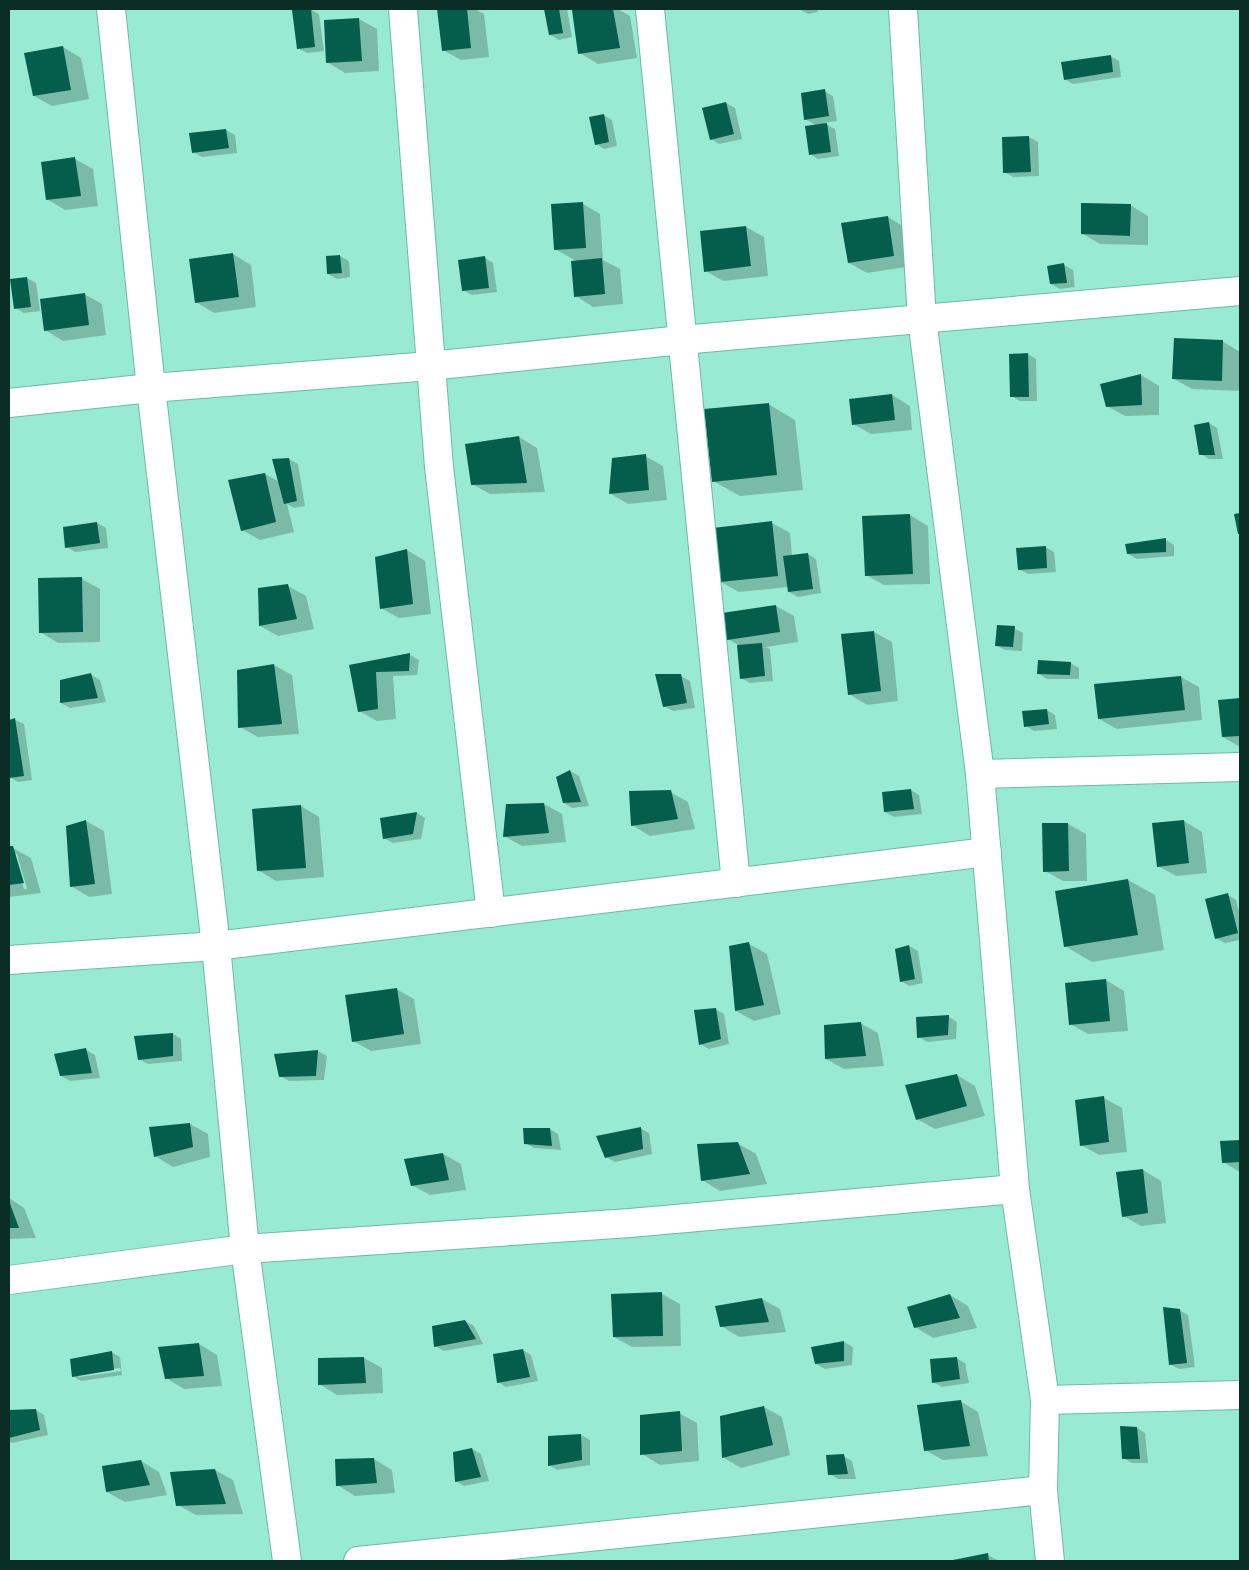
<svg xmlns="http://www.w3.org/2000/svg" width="1249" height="1570" font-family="'Asap Condensed',sans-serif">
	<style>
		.shadow { fill: #0003; fill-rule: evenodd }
		.building { fill: #055d4c }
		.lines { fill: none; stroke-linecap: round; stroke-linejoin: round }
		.minor-casing { stroke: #6bbba5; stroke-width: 30 }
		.minor { stroke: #fff; stroke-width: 28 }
	</style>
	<rect width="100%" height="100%" fill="#99ead2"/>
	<g class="shadow">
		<polygon points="310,9 319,14 324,51 307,53 298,48"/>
		<polygon points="439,9 475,9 484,14 489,57 461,60 443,50"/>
		<polygon points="545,9 567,9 572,37 559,40 550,35"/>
		<polygon points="590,9 618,9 630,16 637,58 598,64 580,53 573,12"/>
		<polygon points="799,9 817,9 818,12 808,14"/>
		<polygon points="359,19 377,29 379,71 345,73 327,62"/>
		<polygon points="63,47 81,58 89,99 52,106 34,96 26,54"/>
		<polygon points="1110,56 1119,61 1121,77 1073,84 1065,79"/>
		<polygon points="824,91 833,96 837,121 823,123 835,129 839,156 818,159 810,154 817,126 805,119"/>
		<polygon points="726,103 735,108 742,139 719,144 711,139 703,108"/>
		<polygon points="603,115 612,120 617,146 604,149 596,144"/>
		<polygon points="226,130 235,135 237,153 202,157 193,152"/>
		<polygon points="1029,137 1038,142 1039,176 1013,177 1004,172 1003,138"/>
		<polygon points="75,159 93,169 98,206 65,210 47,199"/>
		<polygon points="583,204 600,214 603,260 620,269 623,304 593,307 576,296 576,261 555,249"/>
		<polygon points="1130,205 1148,216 1148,245 1100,244 1083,234"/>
		<polygon points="888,217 906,228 912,266 867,273 849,263"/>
		<polygon points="746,227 764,237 768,276 723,281 706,271"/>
		<polygon points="233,254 251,265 256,307 214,313 196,302"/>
		<polygon points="340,256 349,261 350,277 337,279 328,274"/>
		<polygon points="485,258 493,263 497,292 472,295 463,290"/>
		<polygon points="1064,265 1073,270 1075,287 1060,289 1051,284"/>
		<polygon points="27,278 36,283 40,311 24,313 16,308"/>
		<polygon points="84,294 102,304 106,335 63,341 45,330"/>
		<polygon points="1222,341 1240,352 1239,391 1192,389 1174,379"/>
		<polygon points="1028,354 1036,359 1037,401 1020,401 1011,396"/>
		<polygon points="1141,375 1159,386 1159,415 1125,416 1107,406"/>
		<polygon points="892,395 910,406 912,430 871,434 853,424"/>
		<polygon points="768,404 795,420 803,490 740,496 713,481"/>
		<polygon points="1209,423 1217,428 1223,459 1209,459 1201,454"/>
		<polygon points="519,437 537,448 545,492 490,494 472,484"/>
		<polygon points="645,456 663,466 667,500 628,504 611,494"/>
		<polygon points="289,459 298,464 305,506 294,508 287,504 294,532 260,540 242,530 265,474 280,482"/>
		<polygon points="910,515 928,526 930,584 884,585 866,575"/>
		<polygon points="97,523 106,528 108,548 75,552 67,547 64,528"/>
		<polygon points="772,523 790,533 792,556 808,554 816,559 821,593 798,597 789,592 788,587 739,592 721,582"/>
		<polygon points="1166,540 1174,545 1174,556 1137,559 1128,554"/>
		<polygon points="1045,547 1054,552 1056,572 1028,574 1019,569"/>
		<polygon points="407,550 425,561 431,614 399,618 381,608"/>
		<polygon points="82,579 100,589 100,642 58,643 40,632"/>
		<polygon points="288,586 306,596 314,629 278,636 260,626"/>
		<polygon points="776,606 794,616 798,642 766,647 770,649 773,681 750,683 741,678 738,645 728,639"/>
		<polygon points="1014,628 1023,633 1022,651 1005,650 996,645"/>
		<polygon points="874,632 892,642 898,701 867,705 849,694"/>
		<polygon points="410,655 419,660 417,675 393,676 396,719 377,721 359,711 351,666"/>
		<polygon points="1070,663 1079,668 1079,679 1047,679 1039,674"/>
		<polygon points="274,665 292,675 299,734 258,737 240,727"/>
		<polygon points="91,675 100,680 106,702 70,708 61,703"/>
		<polygon points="681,676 690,681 695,708 673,711 664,706"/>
		<polygon points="1181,677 1199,687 1202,720 1117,729 1099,719"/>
		<polygon points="1240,699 1240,747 1223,737 1220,701"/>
		<polygon points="1047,710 1055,715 1057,729 1034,731 1026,726"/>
		<polygon points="15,720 24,724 32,780 18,782 9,777 9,721"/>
		<polygon points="570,771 579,776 589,806 572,808 564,803"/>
		<polygon points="911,790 919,795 922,814 894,817 885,812"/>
		<polygon points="670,792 688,802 695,829 650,836 632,825"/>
		<polygon points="544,804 562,814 566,842 522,846 504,836"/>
		<polygon points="301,806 319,817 324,877 276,881 258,870"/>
		<polygon points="417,813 425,818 421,839 393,843 384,838"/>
		<polygon points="86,821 104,831 112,894 89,897 71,886"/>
		<polygon points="1184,821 1202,832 1207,873 1176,876 1158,866"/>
		<polygon points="1068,824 1086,834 1087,881 1063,881 1045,871"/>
		<path d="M 9,847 L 13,848 L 31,858 L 41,893 L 9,897 ZM 14,854 L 17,854 L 27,889 L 24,889 Z"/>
		<polygon points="1128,880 1155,895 1164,950 1092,962 1065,946"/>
		<polygon points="1228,895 1236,900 1240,916 1240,940 1225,943 1216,938"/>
		<polygon points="749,944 767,954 781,1014 754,1021 736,1011"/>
		<polygon points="909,946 918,951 923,983 909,986 901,981"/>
		<polygon points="1106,980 1124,991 1128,1031 1088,1034 1070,1024"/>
		<polygon points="396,989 414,999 421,1044 371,1051 353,1041"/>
		<polygon points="715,1009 724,1014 729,1044 709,1049 700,1044"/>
		<polygon points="949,1017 957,1022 956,1039 927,1042 919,1037"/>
		<polygon points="860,1023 878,1033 884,1066 844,1069 826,1059"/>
		<polygon points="173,1034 181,1039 182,1061 148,1064 139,1059"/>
		<polygon points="86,1050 95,1055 100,1078 70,1081 61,1076"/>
		<polygon points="318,1051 327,1056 324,1080 289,1081 280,1076 276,1055"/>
		<polygon points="957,1075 975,1086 985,1116 935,1129 917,1119"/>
		<polygon points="1104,1098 1122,1108 1127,1152 1099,1155 1081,1145"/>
		<polygon points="190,1124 208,1134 210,1157 173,1167 155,1156 151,1128"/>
		<polygon points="640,1128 649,1133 652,1154 615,1162 606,1157"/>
		<polygon points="550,1129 558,1134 561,1150 534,1148 525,1143"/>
		<polygon points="1221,1142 1240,1142 1240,1172 1223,1162"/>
		<polygon points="737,1143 756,1154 767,1184 720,1191 702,1180"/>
		<polygon points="443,1154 461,1164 466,1190 430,1195 412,1185"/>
		<polygon points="1143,1170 1161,1181 1166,1223 1141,1226 1123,1216"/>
		<polygon points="9,1198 24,1208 36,1238 9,1239"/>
		<polygon points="662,1294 680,1304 681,1346 632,1347 614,1337"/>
		<polygon points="950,1295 968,1306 977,1328 933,1338 915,1327"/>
		<polygon points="762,1299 780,1309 786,1332 739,1337 721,1326"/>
		<polygon points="1179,1310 1188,1315 1195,1367 1179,1369 1170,1364"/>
		<polygon points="465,1321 474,1326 483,1344 444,1351 435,1346"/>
		<polygon points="844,1342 853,1347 852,1365 825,1369 816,1364 812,1348"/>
		<polygon points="199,1344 217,1355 222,1386 184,1389 166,1378"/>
		<polygon points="523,1350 531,1355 538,1381 506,1387 498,1382"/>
		<path d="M 111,1352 L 120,1357 L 122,1375 L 81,1381 L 73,1376 ZM 120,1368 L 121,1371 L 79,1377 L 79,1375 Z"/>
		<polygon points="364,1358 382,1368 383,1393 337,1395 319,1384"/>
		<polygon points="956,1358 965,1363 969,1383 942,1387 933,1382"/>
		<polygon points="960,1401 978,1412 988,1456 943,1460 925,1450"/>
		<polygon points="764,1407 782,1417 790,1455 741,1468 724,1458 722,1417"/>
		<polygon points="36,1410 44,1415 48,1435 12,1443 9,1441 9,1412"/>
		<polygon points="679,1413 697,1423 699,1461 660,1465 642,1454"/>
		<polygon points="1137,1428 1145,1433 1148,1463 1132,1463 1123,1458"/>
		<polygon points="581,1435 590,1440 590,1465 557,1470 549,1465 550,1437"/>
		<polygon points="472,1449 481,1454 489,1481 464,1486 456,1481"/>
		<polygon points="843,1456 852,1461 856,1479 838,1479 830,1474"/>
		<polygon points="374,1459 392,1470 395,1493 355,1496 337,1485"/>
		<polygon points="141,1461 159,1472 167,1495 125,1502 107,1492"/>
		<polygon points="215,1470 233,1480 243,1514 196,1515 178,1505"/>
		<polygon points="988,1555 997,1560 997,1561 955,1561"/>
	</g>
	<g class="building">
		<polygon points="304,9 311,9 315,47 297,49 292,10"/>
		<polygon points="437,9 467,9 471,48 442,51"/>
		<polygon points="544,9 559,9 563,33 549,35"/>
		<polygon points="583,9 613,9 620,48 578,54 572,10"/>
		<polygon points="359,18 362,61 326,63 324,20"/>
		<polygon points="63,46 71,90 33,96 24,53"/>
		<polygon points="1111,55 1113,72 1064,80 1061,62"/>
		<polygon points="825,89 829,116 804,120 801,93"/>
		<polygon points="726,102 734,134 710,140 702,108"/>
		<polygon points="604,114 609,142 595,145 589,117"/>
		<polygon points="827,123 831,152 809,155 805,126"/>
		<polygon points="226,129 229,148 192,153 189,133"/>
		<polygon points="1029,136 1031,172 1003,173 1002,137"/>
		<polygon points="75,157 81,196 46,200 41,162"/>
		<polygon points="583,202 586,248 554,250 551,204"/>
		<polygon points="1081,203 1131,204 1130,236 1081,234"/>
		<polygon points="888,216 894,256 848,263 841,223"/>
		<polygon points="746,226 751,266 704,272 700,231"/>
		<polygon points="233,253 239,297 195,303 189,259"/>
		<polygon points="340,255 342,273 327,274 326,256"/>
		<polygon points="485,256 489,288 462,291 458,260"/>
		<polygon points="602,258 605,294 574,297 571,261"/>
		<polygon points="1064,263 1067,283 1050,284 1047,266"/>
		<polygon points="27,277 31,307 14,309 10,279"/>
		<polygon points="85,293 89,325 44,331 40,299"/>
		<polygon points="1174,338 1223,340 1222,381 1172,379"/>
		<polygon points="1028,353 1029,397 1010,397 1009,354"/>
		<polygon points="1141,374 1142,405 1106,407 1100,384"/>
		<polygon points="892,394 895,420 852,425 849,399"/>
		<polygon points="769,403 777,475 712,482 704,409"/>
		<polygon points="1209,422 1215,455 1199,455 1194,425"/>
		<polygon points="519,436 527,483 471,485 465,444"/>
		<polygon points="646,454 649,490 609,494 612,458"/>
		<polygon points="289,458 297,501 284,504 272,459"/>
		<polygon points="265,473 276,522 241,531 228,480"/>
		<polygon points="1240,513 1240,534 1238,534 1234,514"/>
		<polygon points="910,514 913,574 865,576 862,516"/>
		<polygon points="772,521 778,576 720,582 713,528"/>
		<polygon points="97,522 100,543 65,548 63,527"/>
		<polygon points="1166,538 1166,552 1127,554 1125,544"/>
		<polygon points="1046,546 1047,568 1018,570 1016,548"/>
		<polygon points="407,549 413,604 380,609 375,557"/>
		<polygon points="808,553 813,589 788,592 783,556"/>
		<polygon points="82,577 83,632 39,633 38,578"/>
		<polygon points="288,584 297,619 259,626 258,588"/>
		<polygon points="776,605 780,632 727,640 722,613"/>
		<polygon points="997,625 1015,626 1013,647 995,646"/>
		<polygon points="874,631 881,691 848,695 841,634"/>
		<polygon points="762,643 765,676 740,679 737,645"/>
		<polygon points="410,653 409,671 376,672 378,709 358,712 349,665"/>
		<polygon points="1038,660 1071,662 1070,675 1037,674"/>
		<polygon points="274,664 282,724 238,728 237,670"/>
		<polygon points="91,673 98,698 60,703 60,680"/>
		<polygon points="655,674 681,674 687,703 663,707"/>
		<polygon points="1181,676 1185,710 1098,719 1094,684"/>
		<polygon points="1240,698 1240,736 1222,737 1218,700"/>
		<polygon points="1047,709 1049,724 1024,727 1022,711"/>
		<polygon points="15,718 24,776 9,778 9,720"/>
		<polygon points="570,770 581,802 563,803 556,777"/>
		<polygon points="911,789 914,809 884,812 882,792"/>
		<polygon points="671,790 678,819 631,826 629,791"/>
		<polygon points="544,803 549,833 503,837 506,804"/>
		<polygon points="301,805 306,868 257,871 252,809"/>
		<polygon points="417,812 413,834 383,839 380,818"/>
		<polygon points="86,820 95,884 70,887 66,826"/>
		<polygon points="1184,820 1189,863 1157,867 1152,823"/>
		<polygon points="1042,823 1068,823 1069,871 1043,872"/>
		<polygon points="9,846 13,846 24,883 9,885"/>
		<polygon points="1128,879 1138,935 1064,947 1055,891"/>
		<polygon points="1228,893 1238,933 1215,939 1205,899"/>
		<polygon points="749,942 764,1005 735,1011 729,946"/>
		<polygon points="909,945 915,979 900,982 895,949"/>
		<polygon points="1106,979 1110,1021 1069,1025 1065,983"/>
		<polygon points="397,988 404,1034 352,1042 345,995"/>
		<polygon points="716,1008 721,1039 699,1045 694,1010"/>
		<polygon points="949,1015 948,1035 917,1038 916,1017"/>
		<polygon points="861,1022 866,1056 825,1059 824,1025"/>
		<polygon points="173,1033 173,1056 138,1060 134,1036"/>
		<polygon points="86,1048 92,1073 60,1076 54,1054"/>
		<polygon points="318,1050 316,1076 279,1077 274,1054"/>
		<polygon points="957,1074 967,1106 916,1120 905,1085"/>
		<polygon points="1104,1096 1109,1142 1080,1146 1075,1100"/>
		<polygon points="190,1123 193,1147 154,1157 149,1127"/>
		<polygon points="641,1127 643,1149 605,1158 596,1136"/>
		<polygon points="523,1128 550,1128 552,1146 524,1144"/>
		<polygon points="1240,1140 1240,1162 1222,1163 1220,1141"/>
		<polygon points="738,1142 750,1174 701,1181 697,1144"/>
		<polygon points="443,1153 449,1180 411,1186 404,1159"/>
		<polygon points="1143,1169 1148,1213 1122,1217 1116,1172"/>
		<polygon points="9,1201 19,1228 9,1228"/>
		<polygon points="662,1292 663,1336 613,1337 611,1294"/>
		<polygon points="950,1294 960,1318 914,1328 907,1307"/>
		<polygon points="762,1298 769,1322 720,1327 715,1306"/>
		<polygon points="1163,1307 1180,1309 1187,1363 1169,1365"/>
		<polygon points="465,1320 476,1339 434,1347 432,1326"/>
		<polygon points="844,1341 844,1361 815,1364 811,1347"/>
		<polygon points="199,1343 204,1376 165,1379 158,1347"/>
		<polygon points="523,1349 530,1377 497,1383 493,1354"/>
		<polygon points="112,1351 114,1370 72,1377 70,1359"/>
		<polygon points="364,1357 366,1383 318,1385 318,1358"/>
		<polygon points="957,1357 960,1379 932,1383 930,1359"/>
		<polygon points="961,1400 970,1446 924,1451 917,1405"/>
		<polygon points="764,1406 773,1445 722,1458 720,1416"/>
		<polygon points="36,1409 40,1430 9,1438 9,1410"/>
		<polygon points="680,1411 682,1451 640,1455 640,1415"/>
		<polygon points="1120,1426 1137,1427 1140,1459 1122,1459"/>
		<polygon points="581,1434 582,1460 548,1466 548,1436"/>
		<polygon points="472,1448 481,1477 455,1482 453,1452"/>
		<polygon points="844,1454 848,1474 828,1475 826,1455"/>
		<polygon points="374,1458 377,1483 336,1486 335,1459"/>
		<polygon points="141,1460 150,1485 106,1492 102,1466"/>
		<polygon points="215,1469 226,1504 176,1506 170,1472"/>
		<polygon points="988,1553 989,1561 953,1561 953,1560"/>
	</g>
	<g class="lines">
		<g class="minor-casing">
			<g id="minor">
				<polyline points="111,9 151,388 216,946 245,1249 287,1561"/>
				<polyline points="403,9 439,467 491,913"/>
				<polyline points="650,9 736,883"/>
				<polyline points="903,9 922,319 980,774 1015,1189 1045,1400 1043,1490 1050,1561"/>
				<polyline points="9,403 151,388 430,366 682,340 1240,291"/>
				<polyline points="980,774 1240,767"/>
				<polyline points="9,960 216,946 987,852"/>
				<polyline points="9,1280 245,1249 630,1223 1015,1189"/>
				<polyline points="1045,1400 1240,1395"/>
				<polyline points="358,1561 1043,1490"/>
			</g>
		</g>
		<use href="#minor" class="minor"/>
	</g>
	<rect width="1249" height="1570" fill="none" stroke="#092c24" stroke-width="20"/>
</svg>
